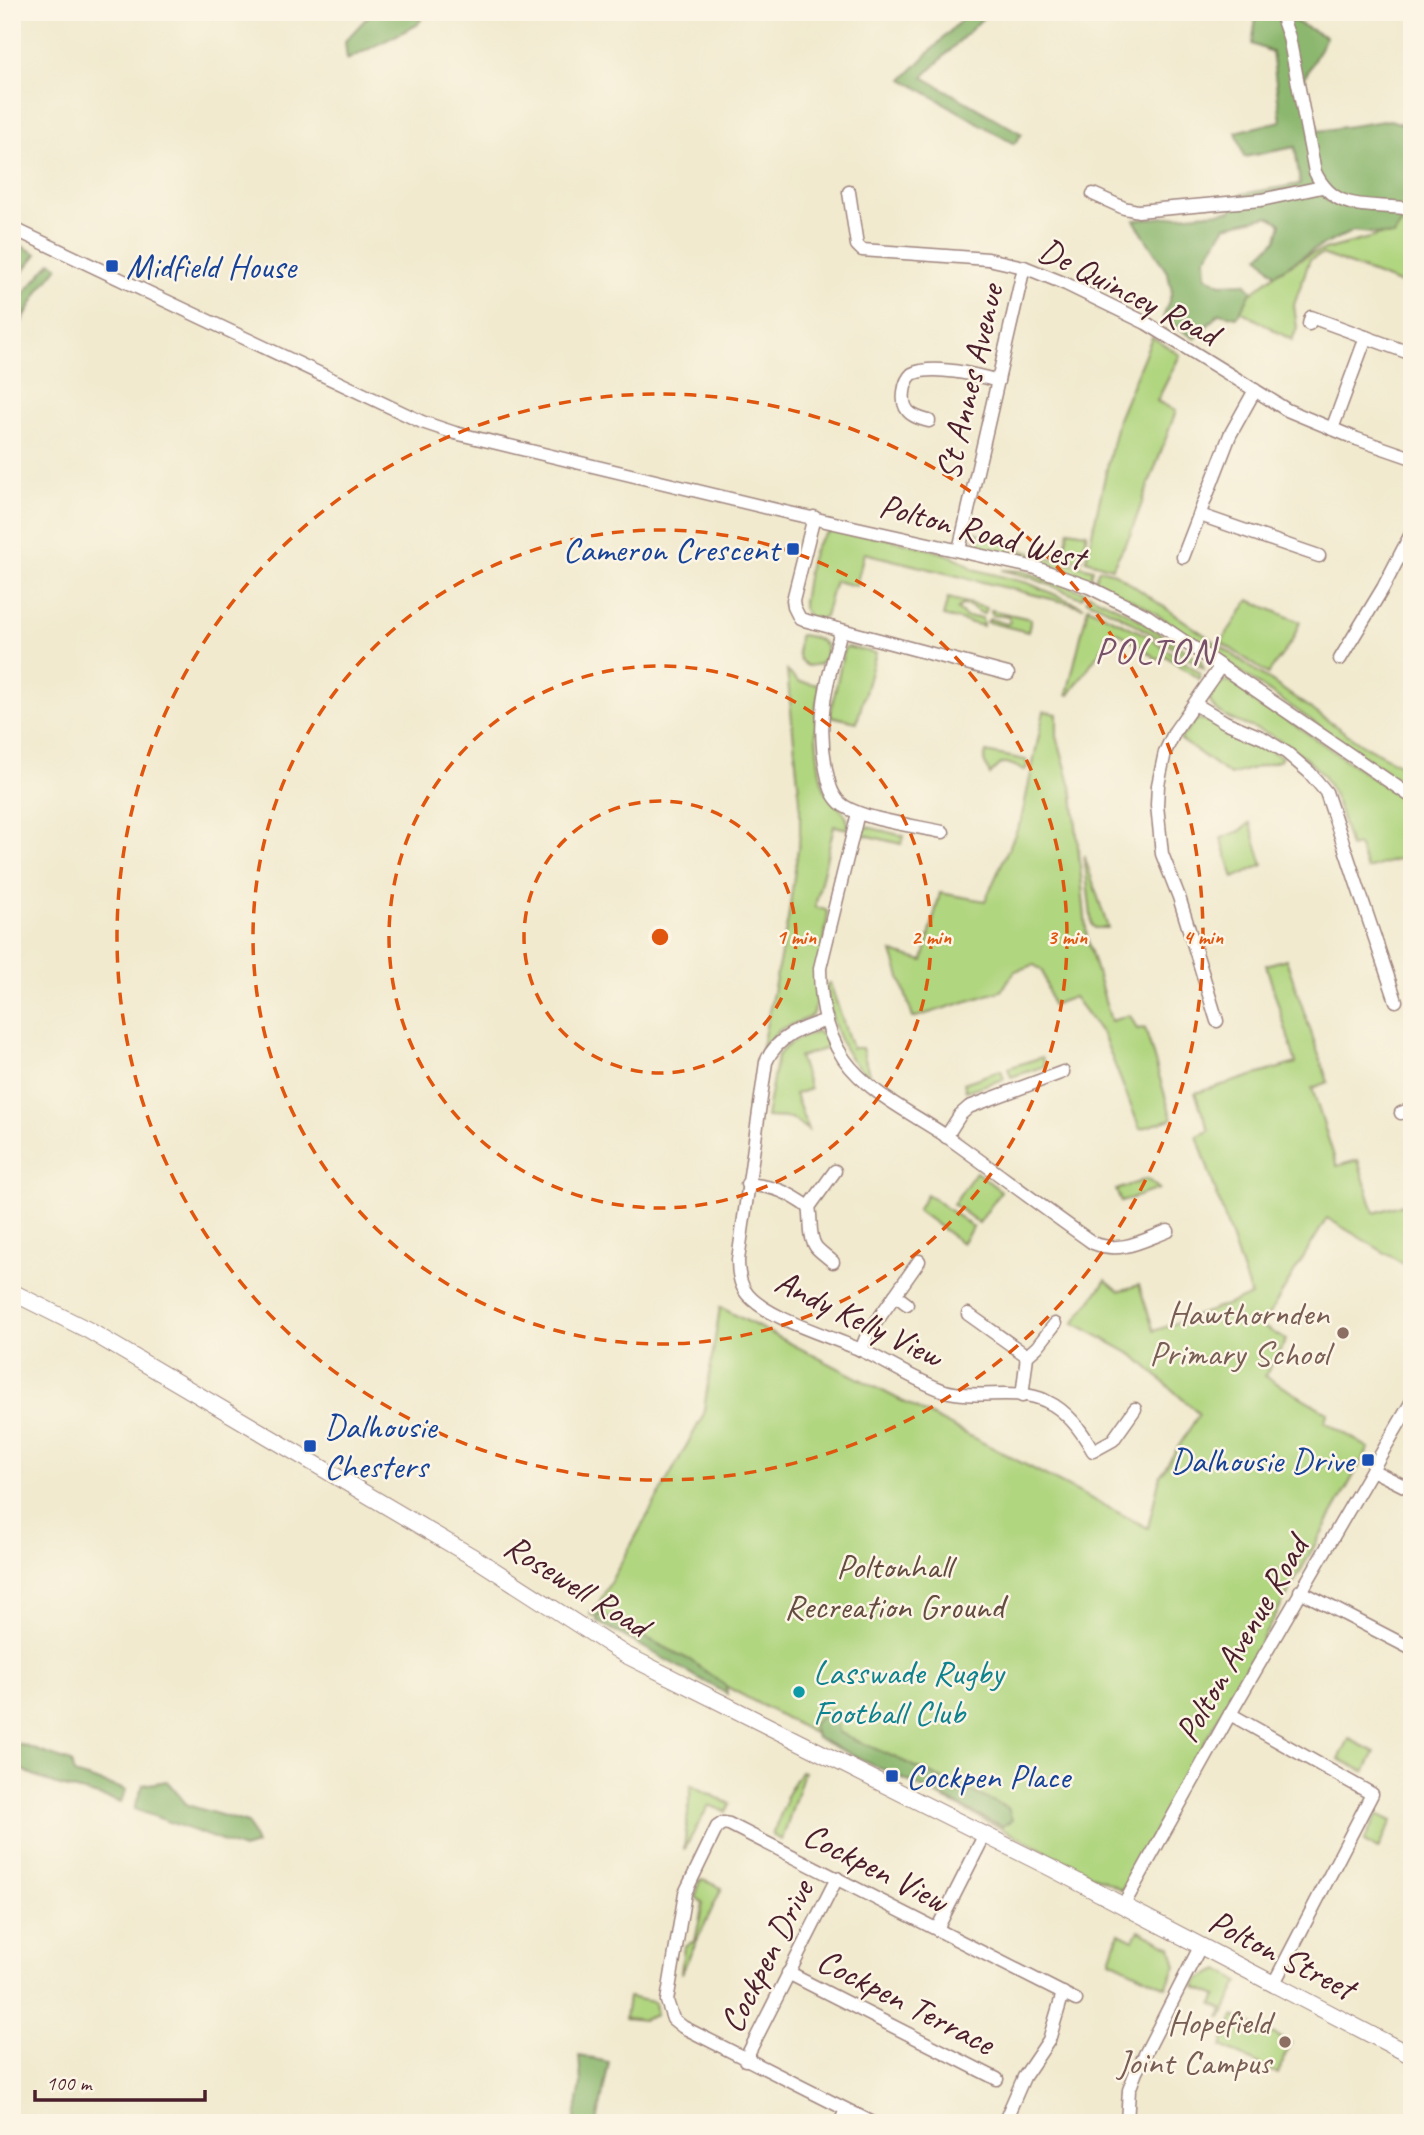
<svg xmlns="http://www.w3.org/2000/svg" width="1424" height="2135" font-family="Caveat,sans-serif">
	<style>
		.green { fill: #b1d680; stroke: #7e7a56; stroke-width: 2 }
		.forest { fill: #8cb76e; stroke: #6b6b4c; stroke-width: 2 }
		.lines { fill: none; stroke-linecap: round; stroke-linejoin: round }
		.minor-casing { stroke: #9e847d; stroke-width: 15 }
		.major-casing { stroke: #9e847d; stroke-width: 18 }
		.minor { stroke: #fff; stroke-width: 12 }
		.major { stroke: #fff; stroke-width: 16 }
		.ring { fill: none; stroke: #e0560e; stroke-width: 3.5; stroke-dasharray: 12 9 }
		.transit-dot { fill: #1a4fb4; stroke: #fcf5e5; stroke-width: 2.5 }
		.education-dot { fill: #8d6e63; stroke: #fcf5e5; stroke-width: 2.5 }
		.culture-dot { fill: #0f9aa8; stroke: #fcf5e5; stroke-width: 2.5 }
		.labels { text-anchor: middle; stroke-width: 5; stroke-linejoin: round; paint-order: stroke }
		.transit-label { font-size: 35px; fill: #164399; stroke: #fcf5e5; text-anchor: start }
		.street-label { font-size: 35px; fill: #4a1f2b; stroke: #fcf5e5 }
		.education-label { font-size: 35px; fill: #785e54; stroke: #fcf5e5; text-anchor: end }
		.park-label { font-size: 35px; fill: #644d40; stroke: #fcf5e5 }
		.culture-label { font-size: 35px; fill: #0d838f; stroke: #fcf5e5; text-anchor: start }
		.quarter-label { font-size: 38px; letter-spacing: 2px; fill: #78516b; stroke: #fcf5e5 }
		.centre { fill: #e0560e; stroke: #fcf5e5; stroke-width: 3.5 }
		.ring-label { font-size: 21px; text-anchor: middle; font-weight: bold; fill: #e0560e; stroke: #fcf5e5; stroke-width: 5; stroke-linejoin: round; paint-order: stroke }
	</style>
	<rect width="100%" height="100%" fill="#fcf5e5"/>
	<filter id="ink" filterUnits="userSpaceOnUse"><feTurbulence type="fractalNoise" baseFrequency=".0143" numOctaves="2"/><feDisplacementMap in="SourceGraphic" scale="14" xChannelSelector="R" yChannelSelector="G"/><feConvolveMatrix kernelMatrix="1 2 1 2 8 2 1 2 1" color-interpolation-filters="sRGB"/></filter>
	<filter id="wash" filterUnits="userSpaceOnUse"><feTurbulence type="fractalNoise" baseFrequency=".00686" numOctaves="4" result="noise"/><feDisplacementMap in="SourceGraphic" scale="28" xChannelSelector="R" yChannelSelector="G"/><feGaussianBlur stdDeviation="1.57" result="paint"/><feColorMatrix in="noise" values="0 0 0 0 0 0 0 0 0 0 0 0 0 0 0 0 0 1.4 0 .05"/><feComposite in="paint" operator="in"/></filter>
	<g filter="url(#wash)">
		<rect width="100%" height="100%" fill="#f1eacf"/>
		<g class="green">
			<polygon points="1403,220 1412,220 1412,288 1322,254 1310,259 1294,305 1297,328 1292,340 1234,307 1275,274 1310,254 1380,235"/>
			<polygon points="1152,337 1180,355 1157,401 1176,411 1130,535 1112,568 1086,560 1118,419"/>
			<path d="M 838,529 C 862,534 963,551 972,569 L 1028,583 L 1084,607 L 864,553 L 856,586 L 835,581 L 825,616 L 820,619 L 809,617 L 803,608 L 803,602 C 808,577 808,534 838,529 Z"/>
			<polygon points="1069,530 1087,533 1081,561 1062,557"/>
			<polygon points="973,531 1028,552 1093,569 1090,580 1045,563 987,549 976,541"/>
			<polygon points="1099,569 1115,573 1363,745 1412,771 1412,782 1401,782 1146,607 1094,581"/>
			<polygon points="1002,570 1023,571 1085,592 1081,598 1030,577"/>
			<path d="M 1089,594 L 1131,614 L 1201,661 L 1204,669 C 1166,643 1129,617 1086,600 Z"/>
			<polygon points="948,598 987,608 983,614 969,606 962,605 957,609 966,617 982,618 983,626 943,616"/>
			<polygon points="1249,600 1300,622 1292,641 1268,674 1221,642"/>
			<polygon points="1088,607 1146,635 1200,673 1199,679 1164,655 1160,659 1156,658 1118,632 1112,634 1069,695 1067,694"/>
			<polygon points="991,610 1031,619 1028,632 987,622 990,619 1007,624 1010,622 1009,617 992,615"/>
			<path d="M 801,635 C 819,637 836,644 820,664 L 808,666 C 795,660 798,648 799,636 Z"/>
			<polygon points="847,647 876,653 857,722 830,716 844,649"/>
			<path d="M 787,671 L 799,682 L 820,685 C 820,693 816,702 816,712 C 815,730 818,772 824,788 C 830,805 850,809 848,829 L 834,826 L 815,907 L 826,910 L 828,914 L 814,1013 L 810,1017 L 779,1030 L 761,1051 L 788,919 L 800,834 L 800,802 Z"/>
			<path d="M 1231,681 L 1412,805 L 1412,855 L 1367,869 L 1358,845 L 1350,847 C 1344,827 1339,804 1329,785 C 1318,764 1292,748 1272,736 C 1255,725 1199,718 1211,688 L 1222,682 Z"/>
			<polygon points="1044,711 1057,714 1057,736 1073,794 1087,938 1111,1021 1130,1015 1137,1029 1145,1028 1172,1119 1140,1129 1103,1035 1074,997 1052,1005 1042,970 1034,965 1015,971 1001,991 913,1018 892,952 923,961 940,893 985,901 1021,821"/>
			<path d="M 1197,719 C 1212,719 1222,729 1234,734 C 1251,742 1266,748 1282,757 L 1279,761 L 1230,775 L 1180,739 Z"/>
			<path d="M 986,752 L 1026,760 L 1027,767 L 1025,770 C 1003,763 1007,756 990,775 L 984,761 Z"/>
			<polygon points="1250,823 1263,865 1234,878 1221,838 1240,831"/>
			<polygon points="863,826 904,836 901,844 861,834"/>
			<polygon points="1084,855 1108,928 1095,928 1092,925"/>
			<polygon points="1286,959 1328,1082 1312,1088 1337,1166 1358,1160 1374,1213 1412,1201 1412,1269 1327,1218 1262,1326 1286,1340 1265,1376 1328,1413 1324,1421 1369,1448 1122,1890 806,1729 590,1614 596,1608 703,1416 720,1307 1148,1528 1160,1476 1199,1414 1135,1356 1074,1323 1106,1280 1119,1291 1139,1285 1154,1331 1251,1296 1197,1136 1209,1131 1195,1093 1296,1063 1266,965"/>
			<path d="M 830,983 L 852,1048 L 862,1048 L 870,1077 C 840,1057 830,1018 826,985 Z"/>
			<path d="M 817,1032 L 823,1035 L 826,1042 L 830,1041 L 831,1047 L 799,1057 L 810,1089 L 795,1094 L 808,1130 L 791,1118 L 766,1117 L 777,1057 C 787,1042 801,1038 817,1032 Z"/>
			<polygon points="1042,1057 1045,1066 1011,1077 1008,1068"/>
			<polygon points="1001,1070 1004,1079 966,1091 964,1083"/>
			<polygon points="976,1172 1001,1191 979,1223 953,1204"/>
			<polygon points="1147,1179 1159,1189 1121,1202 1116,1190"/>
			<polygon points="927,1194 973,1227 962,1243 917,1210"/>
			<polygon points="1349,1739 1375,1752 1365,1772 1339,1759"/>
			<polygon points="801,1771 804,1772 782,1840 772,1835 786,1802 785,1798"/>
			<polygon points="691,1785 730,1804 726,1812 709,1805 684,1850"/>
			<polygon points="1377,1814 1392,1821 1378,1849 1364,1842"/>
			<polygon points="703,1880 722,1888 681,1974 684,1946 695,1941 703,1903 696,1897 699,1882"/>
			<polygon points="1139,1930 1171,1947 1176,1966 1166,1987 1110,1960 1119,1933 1133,1940"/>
			<polygon points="1220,1970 1239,1982 1222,2018 1220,2017 1223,2009 1213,2005 1217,1996 1195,1987 1199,1979"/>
			<polygon points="628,1997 654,2002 656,2015 643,2020 625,2018"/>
			<polygon points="1234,2016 1291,2043 1278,2074 1222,2046"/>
		</g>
		<g class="forest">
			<polygon points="372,12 427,12 417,25 347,60 345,41"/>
			<polygon points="969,12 989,12 923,77 1022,134 1014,144 903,79"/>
			<polygon points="1257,12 1276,12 1326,37 1303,81 1319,131 1390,120 1412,127 1412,205 1394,236 1353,231 1313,250 1275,274 1259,256 1277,239 1281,223 1268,216 1226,226 1205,259 1206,277 1221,284 1245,283 1252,291 1237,317 1219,313 1195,339 1163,318 1172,292 1168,274 1134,220 1231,211 1242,194 1300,184 1295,147 1244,157 1236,132 1281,121 1272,52 1252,44"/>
			<polygon points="12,241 37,254 12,285"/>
			<polygon points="51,262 58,267 40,290 12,338 12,307"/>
			<polygon points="598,1613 690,1660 726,1686 727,1694 597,1621"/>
			<polygon points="830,1709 836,1712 838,1732 1008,1808 1012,1820 1002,1826 817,1738 812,1724"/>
			<polygon points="19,1744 71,1762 74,1774 126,1790 121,1802 53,1784 14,1766 12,1752"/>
			<polygon points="167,1781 187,1805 248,1823 256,1845 243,1849 134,1809 143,1785"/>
			<polygon points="579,2056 609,2062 597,2123 574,2123 581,2084"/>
		</g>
	</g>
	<g filter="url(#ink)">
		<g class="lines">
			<g class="minor-casing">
				<g id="minor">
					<path d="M 1280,12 L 1289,37 L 1315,172 C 1336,216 1373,202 1412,209"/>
					<polyline points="849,192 857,245 862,250 988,259 1024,267 1066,284 1146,323 1287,410 1357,439 1412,458"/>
					<polyline points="1093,194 1124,208 1138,211 1261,200 1322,187"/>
					<polyline points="12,228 422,422 455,433 785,512 1036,568 1089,587 1147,616 1412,797"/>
					<polyline points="1309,324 1311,317 1412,354"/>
					<path d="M 929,421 C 922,419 913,417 908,411 C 900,402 904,381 912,374 C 932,364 977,375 998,381"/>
					<polyline points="1332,429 1366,337"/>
					<polyline points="1200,515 1319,556"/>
					<polyline points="814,517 793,600 794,607 800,619 1008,674"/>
					<polyline points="959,550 1024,267"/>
					<polyline points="1183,557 1230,435 1255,390"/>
					<path d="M 841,631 C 827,680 816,717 826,769 C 829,783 831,797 844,806 C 866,820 916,826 943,832"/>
					<polyline points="1340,659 1383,588 1412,532"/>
					<polyline points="1195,704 1225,722 1263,738 1287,753 1309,772 1326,792 1396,1001"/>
					<path d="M 858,813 L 820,968 C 820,998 826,1033 844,1059 C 868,1093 912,1113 946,1136 C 995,1171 1043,1208 1093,1243 C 1121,1254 1141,1241 1168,1231"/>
					<path d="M 827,1020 C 802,1028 777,1036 766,1062 L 738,1260 C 738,1272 740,1286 748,1295 C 770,1320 831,1336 863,1351 C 889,1363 918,1382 945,1391 C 976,1400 1018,1387 1046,1401 C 1068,1411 1082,1431 1093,1451 L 1113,1440 L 1135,1409"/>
					<polyline points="1217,1021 1179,897 1162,854 1157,805 1158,785 1165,752 1175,731 1220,667"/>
					<polyline points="1401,1113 1412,1109"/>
					<polyline points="946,1137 960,1115 969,1107 1063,1072"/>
					<path d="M 747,1184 C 776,1187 786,1191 809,1207"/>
					<path d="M 833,1262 C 828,1257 820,1252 816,1247 C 808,1236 812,1220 809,1207 L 835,1171"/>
					<polyline points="895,1295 907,1304"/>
					<polyline points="968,1314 1027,1356"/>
					<polyline points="861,1350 867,1335 919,1261"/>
					<polyline points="1022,1396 1027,1356 1037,1347 1055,1324"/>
					<polyline points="1372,1470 1412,1490"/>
					<polyline points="1300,1591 1412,1649"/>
					<polyline points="1230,1714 1372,1794 1273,1985"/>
					<polyline points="1123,1906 1230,1714 1412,1401"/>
					<polyline points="937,1929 984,1836"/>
					<polyline points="788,1973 997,2079"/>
					<polyline points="745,2060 837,1878"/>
					<polyline points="840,2123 846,2110"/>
					<polyline points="873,2123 683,2027 673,2019 667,2001 685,1893 717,1827 723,1823 729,1824 1076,2000"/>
					<polyline points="1004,2123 1024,2077 1049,2040 1063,1993"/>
					<polyline points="1127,2123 1129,2090 1136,2072 1200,1947"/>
				</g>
			</g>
			<g class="major-casing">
				<polyline id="major" points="12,1292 88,1330 478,1560 624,1654 1051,1868 1412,2056"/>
			</g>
			<use href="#minor" class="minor"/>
			<use href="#major" class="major"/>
		</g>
	</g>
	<g class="ring">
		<circle cx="660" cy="937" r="136"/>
		<circle cx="660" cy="937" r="271"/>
		<circle cx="660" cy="937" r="407"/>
		<circle cx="660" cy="937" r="543"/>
	</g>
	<g class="transit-dot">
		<rect x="105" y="259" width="14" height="14" rx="3.5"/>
		<rect x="786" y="542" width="14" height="14" rx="3.5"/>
		<rect x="303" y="1439" width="14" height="14" rx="3.5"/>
		<rect x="1361" y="1453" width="14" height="14" rx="3.5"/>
		<rect x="885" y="1769" width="14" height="14" rx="3.5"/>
	</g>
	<g class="education-dot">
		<circle cx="1343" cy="1333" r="7"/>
		<circle cx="1285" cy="2042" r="7"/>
	</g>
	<circle class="culture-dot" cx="799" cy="1692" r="7"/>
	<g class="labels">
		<g class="transit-label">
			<text x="126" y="278">Midfield House</text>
			<text x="779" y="561" text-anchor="end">Cameron Crescent</text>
			<text x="324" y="1438">Dalhousie<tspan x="324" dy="40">Chesters</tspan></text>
			<text x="1354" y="1472" text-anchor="end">Dalhousie Drive</text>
			<text x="906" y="1788">Cockpen Place</text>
		</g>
		<g class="street-label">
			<text transform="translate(1129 291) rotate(27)" y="12">De Quincey Road</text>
			<text transform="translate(969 382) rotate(-77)" y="12">St Annes Avenue</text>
			<text transform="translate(982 531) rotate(15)" y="12">Polton Road West</text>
			<text transform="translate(859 1318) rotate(26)" y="12">Andy Kelly View</text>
			<text transform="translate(577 1585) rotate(32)" y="12">Rosewell Road</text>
			<text transform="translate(1241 1639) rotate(-60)" y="12">Polton Avenue Road</text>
			<text transform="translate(876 1867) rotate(27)" y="12">Cockpen View</text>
			<text transform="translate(1282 1954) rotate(27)" y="12">Polton Street</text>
			<text transform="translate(766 1956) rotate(-63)" y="12">Cockpen Drive</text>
			<text transform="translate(906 2001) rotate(27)" y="12">Cockpen Terrace</text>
		</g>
		<g class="education-label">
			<text x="1329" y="1325">Hawthornden<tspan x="1329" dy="40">Primary School</tspan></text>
			<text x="1271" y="2034">Hopefield<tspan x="1271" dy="40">Joint Campus</tspan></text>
		</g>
		<g class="park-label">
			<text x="894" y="1578">Poltonhall<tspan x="894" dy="40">Recreation Ground</tspan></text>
		</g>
		<g class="culture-label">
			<text x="813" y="1684">Lasswade Rugby<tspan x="813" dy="40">Football Club</tspan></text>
		</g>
		<g class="quarter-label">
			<text x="1155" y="663">POLTON</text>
		</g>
	</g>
	<circle cx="660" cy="937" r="10" class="centre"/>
	<g class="ring-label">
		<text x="796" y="944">1 min</text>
		<text x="931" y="944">2 min</text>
		<text x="1067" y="944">3 min</text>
		<text x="1203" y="944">4 min</text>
	</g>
	<rect width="1424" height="2135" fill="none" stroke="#fcf5e5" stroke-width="42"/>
	<path d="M35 2090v10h170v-10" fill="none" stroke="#4a1f2b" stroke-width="3.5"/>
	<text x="46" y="2090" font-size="21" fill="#4a1f2b" stroke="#fcf5e5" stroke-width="5" paint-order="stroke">100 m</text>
</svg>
